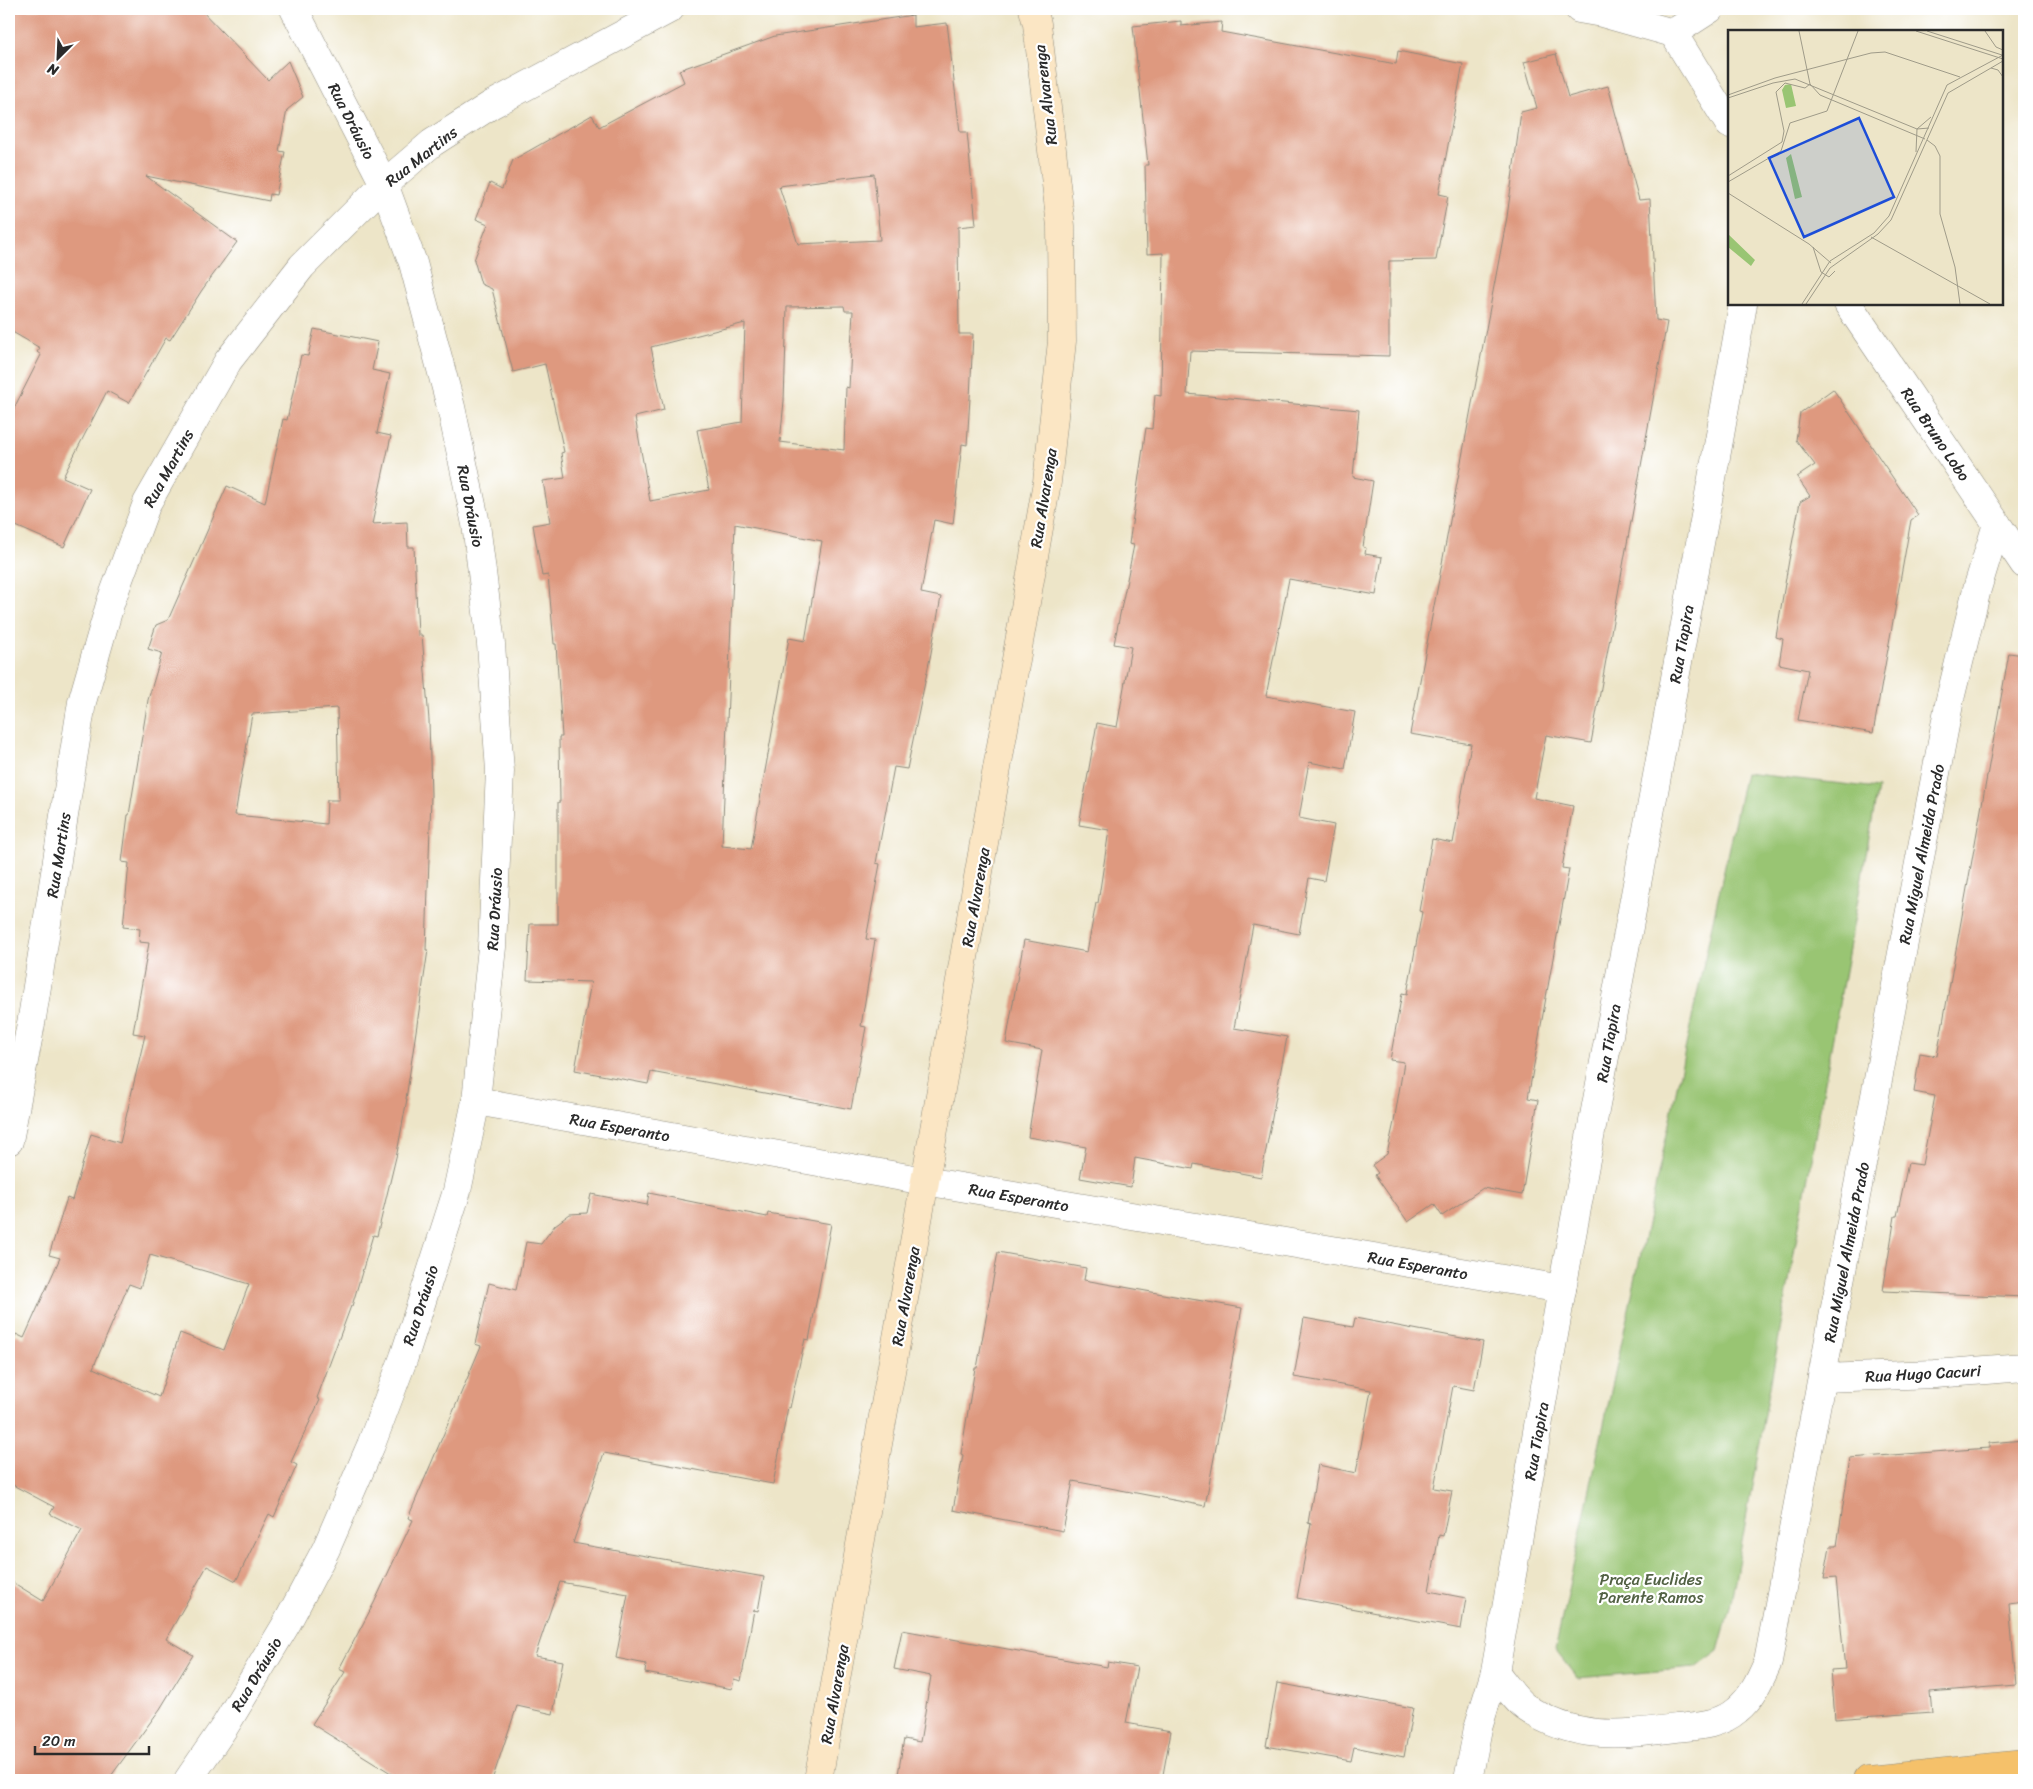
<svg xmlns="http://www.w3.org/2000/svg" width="2033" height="1789" font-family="Sriracha,sans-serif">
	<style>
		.green { fill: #99c573; stroke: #62784f }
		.building { fill: #de997f; fill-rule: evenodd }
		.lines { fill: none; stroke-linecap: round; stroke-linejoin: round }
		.street-casing { stroke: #8c887a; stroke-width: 29 }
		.secondary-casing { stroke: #8c887a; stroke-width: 29 }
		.primary-casing { stroke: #8c887a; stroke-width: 29 }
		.street { stroke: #fff; stroke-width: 28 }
		.secondary { stroke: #fbe6c4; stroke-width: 28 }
		.primary { stroke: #f5c16b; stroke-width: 28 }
		.labels { text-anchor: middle; stroke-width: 4.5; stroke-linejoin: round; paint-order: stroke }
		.street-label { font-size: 16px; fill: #2b2b2b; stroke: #fff }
		.park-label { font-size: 16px; fill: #526144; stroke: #fff }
		.inset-road { fill: none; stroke: #9f9b89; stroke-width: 1 }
		.view { fill: #1d4ed8; fill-opacity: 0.15; stroke: #1d4ed8; stroke-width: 2.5 }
		.inset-edge { fill: none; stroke: #2b2b2b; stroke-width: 2.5 }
	</style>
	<rect width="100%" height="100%" fill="#fff"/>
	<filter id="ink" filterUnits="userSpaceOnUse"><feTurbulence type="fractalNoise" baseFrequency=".02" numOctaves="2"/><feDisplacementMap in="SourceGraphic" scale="10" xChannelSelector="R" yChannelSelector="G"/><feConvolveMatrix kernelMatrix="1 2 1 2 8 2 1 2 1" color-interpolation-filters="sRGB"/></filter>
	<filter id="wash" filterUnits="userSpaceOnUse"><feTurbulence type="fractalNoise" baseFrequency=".0096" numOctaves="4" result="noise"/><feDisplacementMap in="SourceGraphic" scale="20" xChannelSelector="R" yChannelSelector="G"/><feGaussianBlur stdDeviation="1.12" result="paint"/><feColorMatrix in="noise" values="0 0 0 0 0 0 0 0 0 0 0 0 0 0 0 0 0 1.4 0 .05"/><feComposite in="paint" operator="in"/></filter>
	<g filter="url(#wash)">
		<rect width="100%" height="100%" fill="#ede5c8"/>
		<polygon class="green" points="1745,773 1878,788 1730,1608 1718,1651 1695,1668 1577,1678 1555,1650"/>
		<g id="blocks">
			<g class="building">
				<polygon points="9,9 200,9 268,80 288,61 303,97 287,110 279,151 285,152 276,195 270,194 269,201 146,176 237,242 202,290 170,340 166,338 129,403 107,391 63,477 90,489 64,547 9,523 9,418 41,355 37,352 40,348 9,330"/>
				<path d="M 913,15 L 913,27 L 947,23 L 960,132 L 967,132 L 976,225 L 958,227 L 959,334 L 973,334 L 970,398 L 967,445 L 962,444 L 953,524 L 934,520 L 921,593 L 941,597 L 931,653 L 907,769 L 894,767 L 876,863 L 880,864 L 866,939 L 875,940 L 861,1026 L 866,1027 L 851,1109 L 651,1072 L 648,1084 L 575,1070 L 591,982 L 527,980 L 530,924 L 558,924 L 558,802 L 560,802 L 559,737 L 562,737 L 556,644 L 554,644 L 548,575 L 542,576 L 533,525 L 550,522 L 543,481 L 565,478 L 561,453 L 564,452 L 545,364 L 513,372 L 492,289 L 481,284 L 474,260 L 488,224 L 476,219 L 490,183 L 502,189 L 513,160 L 592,115 L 599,127 L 684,82 L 679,70 L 775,36 ZM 874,174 L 880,240 L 798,244 L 779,186 ZM 844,306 L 845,311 L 853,311 L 849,388 L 846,387 L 844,450 L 780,442 L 784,401 L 787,307 ZM 745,323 L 742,422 L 697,430 L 709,490 L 650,501 L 635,417 L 664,410 L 651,347 ZM 735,524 L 822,541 L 805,641 L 789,638 L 751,849 L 722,846 Z"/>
				<polygon points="1181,21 1181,26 1222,22 1221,32 1396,64 1398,51 1463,64 1439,194 1448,196 1436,260 1389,261 1389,356 1190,351 1187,394 1359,410 1353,477 1373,481 1363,547 1366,548 1365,554 1382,557 1376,595 1289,579 1266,696 1355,712 1345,769 1309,762 1299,818 1334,825 1324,881 1309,878 1299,934 1253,925 1234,1028 1287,1037 1261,1177 1194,1164 1193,1169 1135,1158 1131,1187 1080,1178 1086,1147 1028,1137 1042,1050 1006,1043 1024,940 1087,952 1096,903 1098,903 1109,830 1079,825 1097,723 1117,727 1131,647 1114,644 1134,545 1129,544 1146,428 1152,429 1155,395 1161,396 1163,253 1147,254 1145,165 1148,165 1133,26"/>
				<polygon points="1556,54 1568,97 1608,86 1639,200 1650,199 1656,320 1667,322 1591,743 1546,735 1534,798 1573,806 1562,868 1569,869 1528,1098 1538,1100 1522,1195 1483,1188 1442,1216 1434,1204 1408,1222 1375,1175 1378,1173 1372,1165 1387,1154 1394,1122 1404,1062 1390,1060 1402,993 1407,994 1422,912 1419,911 1432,839 1453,843 1471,744 1410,734 1507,217 1521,112 1537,108 1524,62"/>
				<path d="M 314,329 L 378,342 L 372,370 L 390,374 L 377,433 L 391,436 L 372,524 L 407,522 L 408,547 L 414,547 L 418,635 L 422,635 L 429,720 L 431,796 L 426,950 L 428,950 L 406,1099 L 407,1099 L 397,1153 L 377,1236 L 373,1235 L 352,1306 L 351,1306 L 317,1398 L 320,1400 L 291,1462 L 297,1465 L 274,1517 L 269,1514 L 236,1581 L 207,1566 L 166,1639 L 193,1655 L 160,1709 L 108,1780 L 9,1780 L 9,1580 L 43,1601 L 82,1530 L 50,1514 L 54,1507 L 9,1483 L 9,1352 L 16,1334 L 24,1338 L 60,1258 L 49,1255 L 67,1198 L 72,1200 L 91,1134 L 120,1143 L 145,1035 L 133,1033 L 149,943 L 139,942 L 140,929 L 123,927 L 129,863 L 122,862 L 128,815 L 129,815 L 148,700 L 162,653 L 148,649 L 156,625 L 168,620 L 227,486 L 265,503 L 283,419 L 287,420 L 301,355 L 308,356 ZM 337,708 L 339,800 L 327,800 L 326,824 L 235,815 L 252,714 ZM 150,1255 L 249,1284 L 224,1350 L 180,1333 L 159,1397 L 93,1368 L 129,1284 L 140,1288 Z"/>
				<polygon points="1833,389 1918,515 1911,520 1873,733 1798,720 1808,670 1779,664 1783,639 1776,637 1789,560 1800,502 1810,496 1797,477 1815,465 1796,440 1800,413"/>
				<polygon points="2009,653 2024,655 2024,1297 1883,1291 1895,1216 1897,1216 1908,1163 1922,1165 1935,1096 1914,1092 1920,1053 1937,1056"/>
				<polygon points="649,1193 767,1217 768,1213 831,1224 809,1340 805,1339 790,1408 788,1407 773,1484 604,1453 573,1543 764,1577 758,1611 754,1610 741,1681 734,1679 732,1689 645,1673 646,1664 616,1658 628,1594 560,1582 535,1656 563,1661 553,1714 517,1706 492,1780 402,1780 312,1724 345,1672 339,1669 374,1603 413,1520 408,1518 481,1346 475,1344 489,1283 516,1290 526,1242 541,1244 555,1225 570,1214 587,1213 591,1194 647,1205"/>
				<polygon points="998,1252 1086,1268 1084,1280 1242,1308 1205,1506 1073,1481 1063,1531 953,1510 963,1455 961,1454 975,1368 977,1368"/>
				<polygon points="1304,1318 1353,1327 1355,1318 1483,1342 1474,1390 1453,1386 1434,1488 1452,1491 1443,1536 1439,1535 1429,1591 1466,1598 1461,1629 1297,1598 1311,1524 1308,1523 1318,1465 1356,1473 1371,1390 1294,1377"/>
				<polygon points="2024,1440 2024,1601 2009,1603 2016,1685 1930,1692 1932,1712 1835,1719 1831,1670 1845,1669 1836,1578 1824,1579 1830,1546 1837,1546 1850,1458 1989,1448 1989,1443"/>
				<polygon points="902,1630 1107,1667 1108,1662 1137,1667 1126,1723 1171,1731 1162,1780 897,1780 904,1739 920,1742 931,1676 894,1669"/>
				<polygon points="1277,1683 1413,1708 1404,1757 1354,1747 1351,1761 1266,1746"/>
			</g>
		</g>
	</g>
	<g filter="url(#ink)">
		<use href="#blocks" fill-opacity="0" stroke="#8c887a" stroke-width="1"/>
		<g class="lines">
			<g class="street-casing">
				<g id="street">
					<polyline points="1579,9 1602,13 1673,33 1710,9"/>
					<polyline points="1673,33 1729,124"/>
					<polyline points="1848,304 2024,564"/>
					<polyline points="476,1101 925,1181 1562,1289"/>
					<polyline points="9,1141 32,1018 82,702 111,601 147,503 228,361 302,266 384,184 432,143 491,105 670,9"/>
					<polyline points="1822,1378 1935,1374 2024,1367"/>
					<path d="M 1495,1672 C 1504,1683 1514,1699 1525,1707 C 1574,1741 1621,1735 1676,1728 C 1698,1726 1720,1725 1737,1710 C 1753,1697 1760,1680 1768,1662 L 1950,699 L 1977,589 L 1997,524"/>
					<polyline points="188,1780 225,1726 287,1623 326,1549 371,1445 404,1357 457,1191 476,1101 492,947 500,771 491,644 476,524 451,407 413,263 384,184 294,9"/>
					<polyline points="1468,1780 1478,1728 1495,1672 1562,1289 1720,435 1743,304"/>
				</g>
			</g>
			<g class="secondary-casing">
				<polyline id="secondary" points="818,1780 925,1181 1047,482 1062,341 1061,226 1037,24 1033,9"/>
			</g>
			<g class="primary-casing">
				<polyline id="primary" points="1868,1780 2024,1764"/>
			</g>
			<use href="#street" class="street"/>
			<use href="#secondary" class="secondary"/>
			<use href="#primary" class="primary"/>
		</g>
	</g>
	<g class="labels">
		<g class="street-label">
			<text transform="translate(1045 95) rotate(-97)" y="6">Rua Alvarenga</text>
			<text transform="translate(352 121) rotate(63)" y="6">Rua Dráusio</text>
			<text transform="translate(421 156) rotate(-38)" y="6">Rua Martins</text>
			<text transform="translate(1936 434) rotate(56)" y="6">Rua Bruno Lobo</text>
			<text transform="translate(168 468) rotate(-61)" y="6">Rua Martins</text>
			<text transform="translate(1043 498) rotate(-81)" y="6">Rua Alvarenga</text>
			<text transform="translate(471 506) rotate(79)" y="6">Rua Dráusio</text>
			<text transform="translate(1681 644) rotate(-80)" y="6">Rua Tiapira</text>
			<text transform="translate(1921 854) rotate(-79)" y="6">Rua Miguel Almeida Prado</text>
			<text transform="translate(58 855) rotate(-81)" y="6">Rua Martins</text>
			<text transform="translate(975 897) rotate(-80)" y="6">Rua Alvarenga</text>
			<text transform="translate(494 909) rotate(-87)" y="6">Rua Dráusio</text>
			<text transform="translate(1608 1043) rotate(-80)" y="6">Rua Tiapira</text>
			<text transform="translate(620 1127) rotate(10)" y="6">Rua Esperanto</text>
			<text transform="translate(1019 1197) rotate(10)" y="6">Rua Esperanto</text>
			<text transform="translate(1846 1252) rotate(-79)" y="6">Rua Miguel Almeida Prado</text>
			<text transform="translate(1418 1265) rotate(10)" y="6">Rua Esperanto</text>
			<text transform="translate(905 1296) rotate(-80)" y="6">Rua Alvarenga</text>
			<text transform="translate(420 1305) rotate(-72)" y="6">Rua Dráusio</text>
			<text transform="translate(1923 1373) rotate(-3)" y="6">Rua Hugo Cacuri</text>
			<text transform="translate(1536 1441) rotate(-80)" y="6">Rua Tiapira</text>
			<text transform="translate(256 1674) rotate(-59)" y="6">Rua Dráusio</text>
			<text transform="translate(834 1694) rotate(-80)" y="6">Rua Alvarenga</text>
		</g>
		<g class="park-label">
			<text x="1651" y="1585">Praça Euclides<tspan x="1651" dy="18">Parente Ramos</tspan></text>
		</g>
	</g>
	<g transform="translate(1728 30)">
		<rect width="275" height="275" fill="#ede5c8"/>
		<path d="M 63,54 L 68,76 L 58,78 L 54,60 L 57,55 ZM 63,124 L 74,167 L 67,169 L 58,128 ZM 0,204 L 27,230 L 23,236 L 0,217 Z" fill="#99c573"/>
		<path class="inset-road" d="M 188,1 L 275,29M 199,1 L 274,25M 257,1 L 268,17 L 275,20M 263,38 L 270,40 L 275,47M 82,54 L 92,65 L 197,109M 0,65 L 47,48 L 143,23 L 157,22 L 232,47M 0,68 L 45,53 L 67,49 L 189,99 L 201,98M 199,110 L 207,116 L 212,126 L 212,184 L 227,237 L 232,274M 188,122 L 189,99 L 203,87M 0,146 L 54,112 L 56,101 L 48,62 L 57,53 L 77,58 L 82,54 L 71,1M 0,152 L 53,121 L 62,93 L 99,81 L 130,1M 0,163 L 81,214 L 103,233M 143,207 L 262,274M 85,217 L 93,242 L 101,247 L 107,241M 74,274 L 102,231 L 146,203 L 161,186 L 219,55 L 275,25M 78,274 L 102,238 L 150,204 L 163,190 L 220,63 L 275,31"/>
		<path class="view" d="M 131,88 L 166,167 L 76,207 L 41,128 Z"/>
		<rect width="275" height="275" class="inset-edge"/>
	</g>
	<rect width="2033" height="1789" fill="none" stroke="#fff" stroke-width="30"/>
	<g transform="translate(58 58) rotate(204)" stroke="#ffffff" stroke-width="4" paint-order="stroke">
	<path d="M0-4L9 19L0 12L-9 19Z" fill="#2b2b2b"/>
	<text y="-8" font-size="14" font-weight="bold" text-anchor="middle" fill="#2b2b2b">N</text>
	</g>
	<path d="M35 1746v8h114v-8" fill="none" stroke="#2b2b2b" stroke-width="2.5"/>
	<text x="42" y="1746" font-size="15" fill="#2b2b2b" stroke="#ffffff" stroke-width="4" paint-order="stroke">20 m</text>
</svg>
